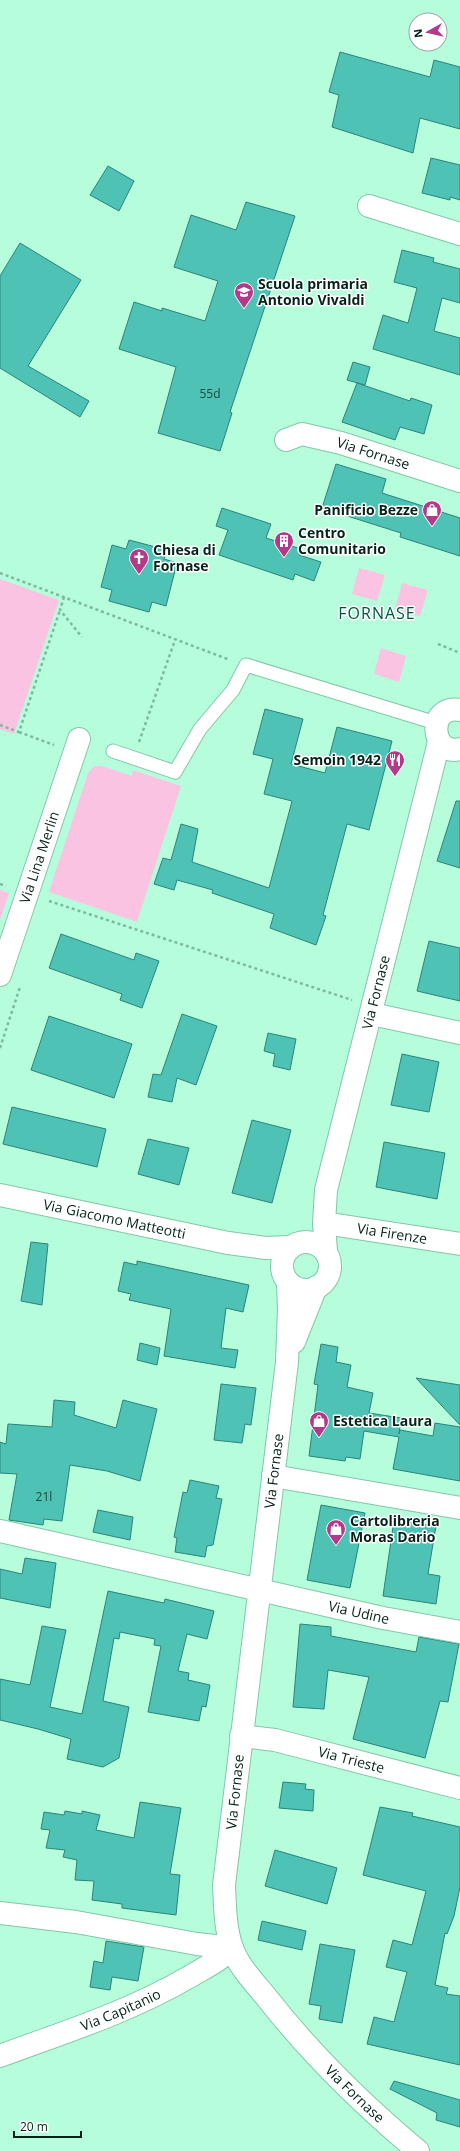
<svg xmlns="http://www.w3.org/2000/svg" width="460" height="2151" font-family="'Open Sans',sans-serif">
	<style>
		.green { fill: #fac3e1 }
		.building { fill: #4ec2b4; stroke: #2b847a }
		.lines { fill: none; stroke-linecap: round; stroke-linejoin: round }
		.lane-casing { stroke: #82c7a8; stroke-width: 15 }
		.street-casing { stroke: #82c7a8; stroke-width: 24 }
		.secondary-casing { stroke: #82c7a8; stroke-width: 24 }
		.path { stroke: #7eb89e; stroke-width: 2.5; stroke-dasharray: 3 3; stroke-linecap: butt }
		.lane { stroke: #fff; stroke-width: 13 }
		.street { stroke: #fff; stroke-width: 22 }
		.secondary { stroke: #fff; stroke-width: 22 }
		.labels { text-anchor: middle; stroke-width: 3; stroke-linejoin: round; paint-order: stroke }
		.number-label { font-size: 12px; fill: #174b3f }
		.poi-label { font-size: 14px; font-weight: bold; fill: #052318; stroke: #fff; text-anchor: start }
		.street-label { font-size: 14px; fill: #052318; stroke: #fff }
		.quarter-label { font-size: 16px; letter-spacing: 1px; fill: #00543b; stroke: #fff }
	</style>
	<rect width="100%" height="100%" fill="#b6fddc"/>
	<g class="green">
		<polygon points="359,568 385,575 377,601 352,594"/>
		<polygon points="0,579 59,600 14,734 0,729"/>
		<polygon points="402,583 428,590 420,616 395,609"/>
		<polygon points="381,648 406,656 399,682 374,674"/>
		<polygon points="94,766 102,766 132,776 133,770 181,786 137,922 49,892 88,773"/>
		<polygon points="0,890 9,893 0,920"/>
	</g>
	<g class="building">
		<polygon points="340,52 430,77 434,60 460,67 460,129 420,118 413,153 332,127 339,95 329,92"/>
		<polygon points="431,158 460,165 460,200 450,197 450,200 422,193"/>
		<polygon points="108,166 134,181 119,211 90,195"/>
		<polygon points="246,202 295,216 230,412 232,413 220,451 158,433 176,367 119,349 134,302 162,311 162,308 205,321 218,281 174,267 191,215 236,230"/>
		<polygon points="20,243 81,280 28,366 89,401 80,417 0,368 0,276"/>
		<polygon points="402,250 434,258 433,262 460,269 460,303 442,298 434,331 460,338 460,375 373,349 383,315 408,323 417,288 394,282"/>
		<polygon points="353,362 370,367 365,385 347,380"/>
		<polygon points="357,383 410,401 411,398 432,405 424,434 400,427 395,440 342,422"/>
		<polygon points="336,464 386,479 382,493 460,518 460,556 400,537 401,533 322,508"/>
		<polygon points="222,508 271,524 266,538 301,549 299,555 321,562 314,581 295,574 293,580 219,555 228,530 216,526"/>
		<polygon points="129,540 167,550 164,559 177,563 166,606 152,602 149,612 109,601 112,590 101,587 112,545 126,549"/>
		<polygon points="265,709 303,719 291,764 325,773 337,727 392,741 369,830 347,824 323,915 326,916 316,945 270,928 274,914 212,893 213,890 177,880 174,890 154,884 163,858 171,860 181,824 198,829 192,862 269,888 292,801 264,794 273,759 253,754"/>
		<polygon points="456,801 460,801 460,868 437,861"/>
		<polygon points="61,934 134,960 136,953 159,961 142,1008 120,1000 122,994 49,968"/>
		<polygon points="429,941 460,948 460,1001 417,991"/>
		<polygon points="182,1014 217,1026 196,1085 177,1078 172,1102 148,1097 153,1074 161,1075"/>
		<polygon points="49,1016 132,1044 114,1098 31,1070"/>
		<polygon points="268,1033 296,1039 290,1070 273,1066 275,1054 264,1051"/>
		<polygon points="402,1054 439,1062 429,1112 391,1105"/>
		<polygon points="12,1107 106,1129 97,1167 3,1144"/>
		<polygon points="252,1120 291,1130 272,1203 232,1193"/>
		<polygon points="148,1139 189,1148 179,1185 138,1174"/>
		<polygon points="384,1142 445,1153 437,1199 376,1187"/>
		<polygon points="31,1242 48,1244 42,1305 21,1301"/>
		<polygon points="137,1261 249,1285 243,1312 226,1308 221,1348 238,1350 235,1368 164,1356 171,1309 129,1300 131,1294 118,1291 124,1262 137,1265"/>
		<polygon points="140,1343 160,1348 157,1365 137,1360"/>
		<polygon points="321,1344 338,1347 336,1362 351,1365 347,1387 373,1393 369,1413 401,1418 399,1434 400,1430 433,1436 435,1423 460,1427 460,1481 393,1469 399,1437 364,1431 360,1459 346,1457 345,1461 309,1456 318,1385 314,1384"/>
		<polygon points="416,1378 460,1385 460,1425 441,1405"/>
		<polygon points="221,1384 256,1388 251,1425 245,1424 242,1443 214,1440"/>
		<polygon points="54,1400 75,1402 74,1415 116,1428 123,1400 157,1409 140,1481 107,1471 70,1465 62,1521 44,1519 43,1525 9,1520 17,1474 0,1473 0,1442 6,1444 8,1424 52,1427"/>
		<polygon points="190,1480 219,1486 216,1498 222,1499 213,1545 207,1546 205,1557 175,1552 177,1538 174,1537 183,1492 187,1493"/>
		<polygon points="321,1505 365,1513 350,1588 307,1580"/>
		<polygon points="98,1510 133,1517 130,1540 93,1532"/>
		<polygon points="394,1520 436,1526 428,1574 440,1576 436,1604 383,1596"/>
		<polygon points="25,1558 56,1563 50,1608 0,1598 0,1569 22,1574"/>
		<polygon points="108,1591 164,1603 165,1599 214,1611 207,1639 187,1634 178,1671 189,1673 188,1680 210,1685 206,1707 202,1706 199,1721 148,1712 161,1646 154,1645 155,1639 120,1632 119,1639 114,1638 103,1701 129,1707 119,1758 103,1767 67,1759 71,1739 38,1729 0,1720 0,1679 30,1685 42,1626 66,1630 50,1707 82,1714"/>
		<polygon points="300,1624 331,1627 331,1636 416,1652 419,1637 459,1644 448,1702 440,1701 425,1758 353,1739 369,1677 328,1670 324,1709 293,1707"/>
		<polygon points="283,1782 306,1784 305,1789 314,1790 313,1811 279,1808"/>
		<polygon points="140,1802 181,1808 170,1874 180,1875 176,1915 122,1908 122,1904 92,1900 94,1881 75,1880 77,1860 63,1857 65,1850 46,1848 50,1830 41,1829 44,1812 64,1815 65,1811 82,1814 82,1811 100,1815 96,1830 134,1838"/>
		<polygon points="380,1807 413,1813 412,1816 460,1827 460,1887 454,1916 447,1934 445,1933 435,1985 448,1988 446,1994 460,1996 460,2065 367,2044 374,2017 394,2022 407,1972 386,1967 393,1940 412,1945 426,1891 363,1875"/>
		<polygon points="275,1850 337,1868 327,1904 265,1886"/>
		<polygon points="262,1921 306,1931 302,1950 258,1940"/>
		<polygon points="106,1941 144,1947 138,1981 112,1977 110,1990 90,1987 94,1961 103,1963"/>
		<polygon points="320,1944 355,1950 342,2023 319,2019 321,2006 309,2004"/>
		<polygon points="394,2081 460,2100 460,2127 436,2120 437,2113 390,2089"/>
	</g>
	<g class="lines">
		<g class="lane-casing">
			<polyline id="lane" points="113,751 175,772 200,729 233,690 246,665 436,723"/>
		</g>
		<g class="street-casing">
			<g id="street">
				<polyline points="369,206 460,234"/>
				<path id="s1" d="M 286,440 L 302,434 L 341,443 L 460,481"/>
				<path id="s2" d="M 0,975 L 79,739"/>
				<polyline points="372,1014 460,1033"/>
				<path id="s3" d="M 324,1223 L 460,1244"/>
				<polyline points="273,1476 460,1508"/>
				<path id="s4" d="M 0,1531 L 383,1618 L 460,1632"/>
				<path id="s5" d="M 241,1736 L 275,1740 L 460,1788"/>
				<polyline points="0,1913 76,1922 197,1944 232,1948"/>
				<path id="s6" d="M 0,2056 C 65,2032 129,2012 189,1977 C 204,1968 220,1961 232,1948"/>
			</g>
		</g>
		<g class="secondary-casing">
			<g id="secondary">
				<path d="M 460,710 C 426,704 431,757 460,749"/>
				<path id="s7" d="M 0,1195 L 228,1243 L 266,1248 L 290,1247"/>
				<circle cx="306" cy="1266" r="24"/>
				<path id="s8" d="M 326,1252 L 324,1223 L 326,1190 L 439,742"/>
				<path id="s9" d="M 288,1282 L 289,1310 L 287,1362 L 224,1885 C 225,1906 225,1928 232,1948 C 239,1967 254,1982 267,1998 C 311,2054 363,2105 418,2151"/>
				<polyline points="294,1342 316,1287"/>
			</g>
		</g>
		<g class="path">
			<polyline points="0,573 230,660"/>
			<polyline points="64,597 60,610 82,637"/>
			<polyline points="438,644 460,653"/>
			<polyline points="0,725 19,732 60,610"/>
			<polyline points="19,732 54,745"/>
			<polyline points="139,742 175,640"/>
			<polyline points="0,884 6,886"/>
			<polyline points="49,901 352,1000"/>
			<polyline points="0,1048 20,987"/>
		</g>
		<use href="#lane" class="lane"/>
		<use href="#street" class="street"/>
		<use href="#secondary" class="secondary"/>
	</g>
	<defs>
		<g id="school-pin" transform="scale(1)"><path d="M0 17L-7.5 6A9.5 9.5 0 1 1 7.5 6Z" fill="#b5398a" stroke="#fff"/><path d="M0-5L7-2L0 1L-7-2ZM-4 1L0 2.5L4 1V4Q0 6-4 4Z" fill="#fff"/></g>
		<g id="shop-pin" transform="scale(1)"><path d="M0 17L-7.5 6A9.5 9.5 0 1 1 7.5 6Z" fill="#b5398a" stroke="#fff"/><path d="M-5-2.5h2.3a2.7 3.5 0 0 1 5.4 0H5L5.5 6h-11ZM-1.5-2.5h3a1.5 2.3 0 0 0-3 0Z" fill="#fff"/></g>
		<g id="building-pin" transform="scale(1)"><path d="M0 17L-7.5 6A9.5 9.5 0 1 1 7.5 6Z" fill="#b5398a" stroke="#fff"/><path d="M-4-6H4V6H1V3H-1V6H-4ZM-2.5-4.3h1.7v1.8h-1.7ZM.8-4.3h1.7v1.8H.8ZM-2.5-1h1.7V.8h-1.7ZM.8-1h1.7V.8H.8Z" fill="#fff"/></g>
		<g id="church-pin" transform="scale(1)"><path d="M0 17L-7.5 6A9.5 9.5 0 1 1 7.5 6Z" fill="#b5398a" stroke="#fff"/><path d="M-1.2-6h2.4v3.5h3.3v2.4h-3.3V6h-2.4V-.1h-3.3v-2.4h3.3Z" fill="#fff"/></g>
		<g id="restaurant-pin" transform="scale(1)"><path d="M0 17L-7.5 6A9.5 9.5 0 1 1 7.5 6Z" fill="#b5398a" stroke="#fff"/><path d="M-5-6h1v4h1v-4h1v4h1v-4h1v5L-1.5 .5V6h-2V.5L-5-1ZM5-6V6H3V1.5H1.5Q1.5-4 5-6Z" fill="#fff"/></g>
	</defs>
	<g fill-rule="evenodd">
		<use href="#school-pin" x="244" y="292"/>
		<use href="#shop-pin" x="432" y="510"/>
		<use href="#building-pin" x="284" y="541"/>
		<use href="#church-pin" x="139" y="558"/>
		<use href="#restaurant-pin" x="395" y="760"/>
		<use href="#shop-pin" x="319" y="1421"/>
		<use href="#shop-pin" x="336" y="1529"/>
	</g>
	<g class="labels">
		<g class="number-label">
			<text x="210" y="398">55d</text>
			<text x="44" y="1501">21l</text>
		</g>
		<g class="poi-label">
			<text x="258" y="289">Scuola primaria<tspan x="258" dy="16">Antonio Vivaldi</tspan></text>
			<text x="418" y="515" text-anchor="end">Panificio Bezze</text>
			<text x="298" y="538">Centro<tspan x="298" dy="16">Comunitario</tspan></text>
			<text x="153" y="555">Chiesa di<tspan x="153" dy="16">Fornase</tspan></text>
			<text x="381" y="765" text-anchor="end">Semoin 1942</text>
			<text x="333" y="1426">Estetica Laura</text>
			<text x="350" y="1526">Cartolibreria<tspan x="350" dy="16">Moras Dario</tspan></text>
		</g>
		<g class="street-label">
			<text dy="5" stroke="none"><textPath href="#s1" startOffset="91">Via Fornase</textPath></text>
			<text dy="5" stroke="none"><textPath href="#s2" startOffset="124">Via Lina Merlin</textPath></text>
			<text dy="5" stroke="none"><textPath href="#s8" startOffset="266">Via Fornase</textPath></text>
			<text dy="5" stroke="none"><textPath href="#s7" startOffset="117">Via Giacomo Matteotti</textPath></text>
			<text dy="5" stroke="none"><textPath href="#s3" startOffset="69">Via Firenze</textPath></text>
			<text transform="translate(274 1471) rotate(-83)" y="5">Via Fornase</text>
			<text dy="5" stroke="none"><textPath href="#s4" startOffset="368">Via Udine</textPath></text>
			<text dy="5" stroke="none"><textPath href="#s5" startOffset="113">Via Trieste</textPath></text>
			<text transform="translate(235 1792) rotate(-84)" y="5">Via Fornase</text>
			<text dy="5" stroke="none"><textPath href="#s6" startOffset="129">Via Capitanio</textPath></text>
			<text dy="5" stroke="none"><textPath href="#s9" startOffset="862">Via Fornase</textPath></text>
		</g>
		<g class="quarter-label">
			<text x="377" y="619">FORNASE</text>
		</g>
	</g>
	<g transform="translate(428 32) rotate(262)"><circle r="19" fill="#ffffff" stroke="#9ba7a3"/>
	<path d="M0-3L7 15L0 10L-7 15Z" fill="#b5398a"/>
	<text y="-6" font-size="11" font-weight="bold" text-anchor="middle" fill="#052318">N</text>
	</g>
	<path d="M14 2131v6h67v-6" fill="none" stroke="#052318" stroke-width="2"/>
	<text x="20" y="2131" font-size="12" fill="#052318" stroke="#ffffff" stroke-width="3" paint-order="stroke">20 m</text>
</svg>
